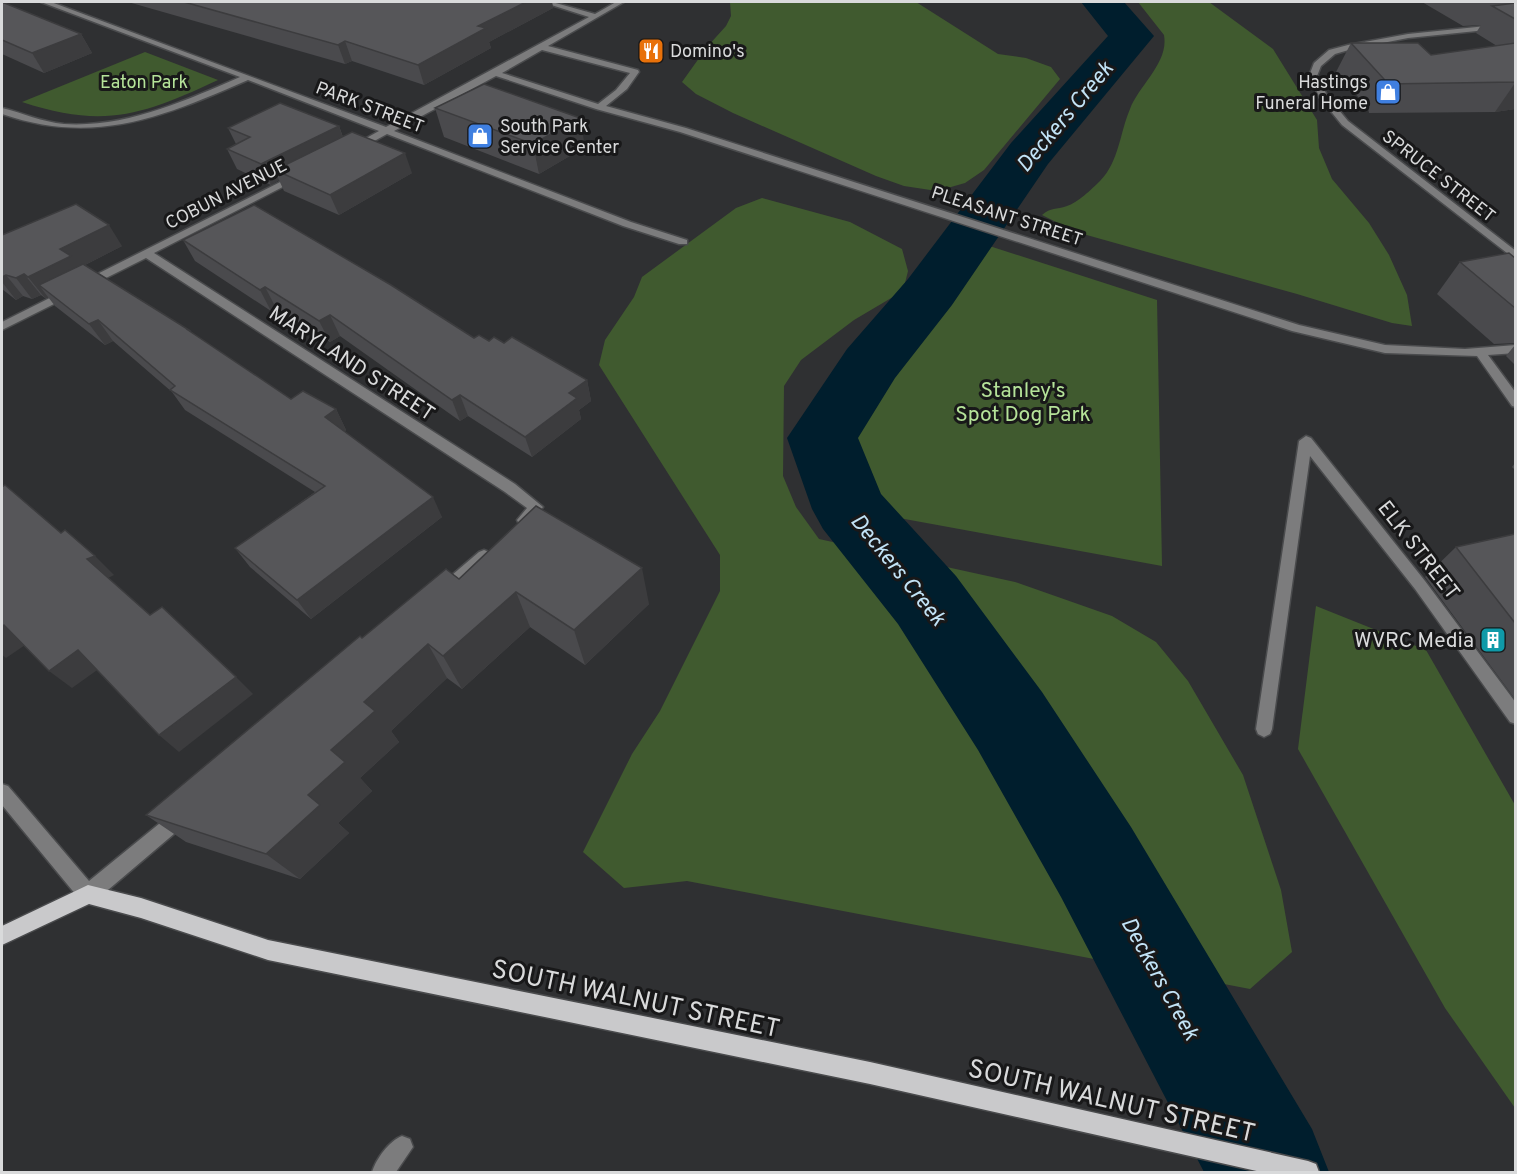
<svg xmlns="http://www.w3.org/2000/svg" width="1517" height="1174" font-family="Overpass,sans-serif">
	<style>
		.green { fill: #405a2f }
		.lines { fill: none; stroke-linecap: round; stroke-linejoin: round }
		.river { fill: #001e2d; fill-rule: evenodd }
		.minor-casing { stroke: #4a4b4d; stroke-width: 3 }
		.major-casing { stroke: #4a4b4d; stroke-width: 3 }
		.minor { fill: #7c7c7d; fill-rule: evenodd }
		.major { fill: #c9c9cb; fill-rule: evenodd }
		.wall { fill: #4a4a4d }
		.shaded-wall { fill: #3c3c3e }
		.building { fill: #565659; stroke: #3c3c3e; stroke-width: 1.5 }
		.labels { text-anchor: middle; stroke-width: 6; stroke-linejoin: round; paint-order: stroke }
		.far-poi-label { font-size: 18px; fill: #d9dadb; stroke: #181819; text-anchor: start }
		.far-park-label { font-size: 18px; fill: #b5e399; stroke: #181819 }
		.far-street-label { font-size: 18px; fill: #d9dadb; stroke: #181819 }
		.street-label { font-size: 21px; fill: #d9dadb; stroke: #181819 }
		.park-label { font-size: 21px; fill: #b5e399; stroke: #181819 }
		.poi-label { font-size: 21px; fill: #d9dadb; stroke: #181819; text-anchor: end }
		.water-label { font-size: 22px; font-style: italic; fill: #c2e3f6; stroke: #181819 }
		.near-street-label { font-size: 26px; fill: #d9dadb; stroke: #181819 }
	</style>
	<rect width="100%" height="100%" fill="#2f3032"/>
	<g class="green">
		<polygon points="730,2 916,2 998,54 1026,58 1051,67 1060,79 984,170 965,183 937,191 904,186 876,176 733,113 696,94 682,82 707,47 726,26 731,16"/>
		<path d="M 1138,2 L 1209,2 L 1273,49 L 1317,120 L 1319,148 L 1332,179 L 1369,223 L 1389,255 L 1407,295 L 1412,326 L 1392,323 L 1297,294 L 1076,232 L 1042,215 C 1051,207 1056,210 1067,206 C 1077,203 1092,189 1100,181 C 1119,162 1120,132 1130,109 C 1139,85 1169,63 1164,35 Z"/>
		<path d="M 145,52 L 218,80 C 143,115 104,129 22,102 Z"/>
		<polygon points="762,198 850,222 902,249 908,271 903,291 854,320 801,360 784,386 783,476 796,507 819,539 1015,582 1112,616 1156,642 1188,681 1243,775 1281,890 1292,952 1250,989 687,881 624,888 583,852 632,754 660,711 720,591 720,555 599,365 605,340 634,297 642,277 736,208"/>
		<polygon points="977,242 1157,300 1162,566 850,509 822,438"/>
		<polygon points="1316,606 1426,650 1515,805 1515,1108 1445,1008 1298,749"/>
	</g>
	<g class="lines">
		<polygon class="river" points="1081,2 1124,2 1154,36 1048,164 952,305 895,378 858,438 881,494 956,576 1042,692 1131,827 1312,1129 1329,1172 1204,1172 1061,897 978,750 898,624 823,529 812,509 787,438 847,349 908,279 1011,143 1108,36"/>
		<g class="minor-casing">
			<g id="minor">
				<path d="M 41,2 L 51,2 L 386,127 L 589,17 L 542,2 L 552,2 L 595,14 L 616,2 L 624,2 L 548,46 L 638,70 L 639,72 L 627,89 L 606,106 L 686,128 L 1299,325 L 1385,345 L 1465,349 L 1516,345 L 1516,353 L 1488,355 L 1516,393 L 1516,407 L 1512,406 L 1477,356 L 1385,353 L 1292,331 L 680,132 L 596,109 L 496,76 L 394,131 L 631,222 L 687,240 L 687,244 L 679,244 L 623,226 L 387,134 L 358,150 L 352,150 L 352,146 L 379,131 L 248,80 C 163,117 94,146 2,114 L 2,108 C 23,113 42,122 64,124 C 125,128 185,101 240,77 ZM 542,50 L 630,73 L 616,90 L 598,104 L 502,73 Z"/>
				<polygon points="1516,23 1516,27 1408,38 1352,49 1335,54 1321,66 1317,76 1328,97 1348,121 1516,251 1516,260 1342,125 1320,98 1309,76 1314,63 1329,50 1348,45 1408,34"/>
				<polygon points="296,174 304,176 154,253 515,484 543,507 529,524 519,524 517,520 527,508 505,492 146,258 2,330 2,322"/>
				<polygon points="1306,436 1311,438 1425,581 1516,703 1516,724 1510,722 1415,589 1310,456 1272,729 1270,734 1264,737 1258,734 1256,729 1299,441"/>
				<polygon points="484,550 489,552 491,556 489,560 448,595 438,595 435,591 438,587 479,552"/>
				<polygon points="2,784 8,786 89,881 176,810 182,807 188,810 191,816 188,822 95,901 88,903 81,901 2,805"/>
				<path d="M 402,1136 L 410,1139 L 413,1147 L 396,1172 L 372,1172 C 376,1159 389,1141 402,1136 Z"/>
			</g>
		</g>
		<g class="major-casing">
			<polygon id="major" points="88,885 141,898 268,940 870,1062 1308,1161 1316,1164 1319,1172 1261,1172 870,1084 268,960 141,918 89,904 2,945 2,926"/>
		</g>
		<use href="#minor" class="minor"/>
		<use href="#major" class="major"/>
	</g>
	<g class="wall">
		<polygon points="2,2 81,34 92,53 44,73 2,54"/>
		<polygon points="128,2 552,2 553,8 489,42 491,48 424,85 352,61 345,64"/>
		<polygon points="1422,2 1515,2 1515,109 1495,112 1369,113 1368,108 1336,72 1351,43 1431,55 1497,46 1476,33 1481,25 1463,26"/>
		<polygon points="435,108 585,147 539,174 444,137"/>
		<polygon points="339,126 343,137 412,173 339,215 284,191 279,180 271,185 237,169 227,149 236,144 228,128"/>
		<polygon points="2,235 122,246 85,265 191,333 291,399 336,409 346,430 344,432 442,517 311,619 250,567 235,548 315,492 185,410 172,392 113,341 105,345 55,306 48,297 45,298 41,295 32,299 23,296 16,300 2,289"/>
		<polygon points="183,240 474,338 504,343 587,380 591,401 579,410 581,419 532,457 468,416 460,421 340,336 330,342 276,308 271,311 195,261"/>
		<polygon points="1515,258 1515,343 1494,344 1437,294 1460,262"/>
		<polygon points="1515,345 1515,365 1506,356"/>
		<polygon points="1515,463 1515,470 1512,467"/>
		<polygon points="1515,534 1515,699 1425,577 1456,547"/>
		<polygon points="459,579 649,604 585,665 530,627 462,689 447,678 391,731 399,742 360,778 372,791 338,823 349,833 300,879 186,842 146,815 362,638"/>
	</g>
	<g class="shaded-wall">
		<polygon points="526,2 552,2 553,8 489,42 491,48 424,85 418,65 478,26"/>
		<polygon points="81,34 92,53 44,73 32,53"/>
		<polygon points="345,41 352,61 345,64 338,45"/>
		<polygon points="1515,83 1515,109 1495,112"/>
		<polygon points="580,118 585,147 539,174 533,144"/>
		<polygon points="339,126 346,147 275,170 279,180 271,185 261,164"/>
		<polygon points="405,153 412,173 339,215 330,195"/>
		<polygon points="109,225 122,246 79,268 39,285 48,297 45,298 28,277 60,249"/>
		<polygon points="24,274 41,295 32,299 16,278"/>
		<polygon points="6,275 23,296 16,300 2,282 2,277"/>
		<polygon points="265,287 276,308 271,311 260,290"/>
		<polygon points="330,315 340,336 330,342 319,321"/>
		<polygon points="98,320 113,341 105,345 89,324"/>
		<polygon points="587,380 591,401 579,410 581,419 532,457 525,437 569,393"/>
		<polygon points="460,395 468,416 460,421 452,400"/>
		<polygon points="336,409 346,430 336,438 325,417"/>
		<polygon points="433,497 442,517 311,619 297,600"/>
		<polygon points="95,556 114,575 106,579 87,559"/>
		<polygon points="642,568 649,604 585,665 574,630"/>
		<polygon points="516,592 530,627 462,689 443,656"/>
		<polygon points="4,625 28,643 6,658 2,655 2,627"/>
		<polygon points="428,644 447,678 391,731 399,742 360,778 372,791 338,823 349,833 300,879 266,854 331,750 364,702"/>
		<polygon points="78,650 100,668 72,688 49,671"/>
		<polygon points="236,677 253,694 179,752 159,735"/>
	</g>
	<g class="building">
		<polygon points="2,2 81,34 32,53 2,40"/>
		<polygon points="184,2 526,2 478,26 486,28 418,65 345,41 338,45"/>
		<polygon points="1515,3 1515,19 1492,6"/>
		<polygon points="1351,43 1418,43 1431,55 1515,43 1515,82 1385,84 1384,79"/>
		<polygon points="484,84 580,118 533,144 435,108"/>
		<polygon points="280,103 339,126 261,164 227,149 250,137 228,128"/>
		<polygon points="352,132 405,153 330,195 275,170"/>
		<polygon points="76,204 109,225 60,249 71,256 28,277 24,274 16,278 6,275 2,277 2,235"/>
		<polygon points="254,205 391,285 474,338 479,335 489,341 494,337 504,343 512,337 587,380 569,393 577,398 525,437 460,395 452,400 330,315 319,321 265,287 260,290 183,240"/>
		<polygon points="1509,253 1515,258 1515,308 1460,262"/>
		<polygon points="83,264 189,330 188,330 291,399 303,391 336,409 325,417 433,497 297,600 235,548 325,486 170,390 175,386 98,320 89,324 39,285"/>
		<polygon points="5,485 61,533 65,530 95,556 87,559 150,615 162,607 236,677 159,735 78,650 49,671 4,625 2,627 2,487"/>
		<polygon points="536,506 642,568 574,630 516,592 443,656 428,644 364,702 375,711 331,750 345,762 308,795 320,805 266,854 146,815 360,636 362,638 446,569 459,579"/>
		<polygon points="1515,534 1515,623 1456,547"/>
	</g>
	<defs>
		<g id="restaurant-square" transform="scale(1.35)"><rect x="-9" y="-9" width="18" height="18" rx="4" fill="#e8710a" stroke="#181819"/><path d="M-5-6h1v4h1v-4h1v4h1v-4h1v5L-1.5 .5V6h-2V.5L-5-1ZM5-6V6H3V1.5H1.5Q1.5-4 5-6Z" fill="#fff"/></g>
		<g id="shop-square" transform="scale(1.35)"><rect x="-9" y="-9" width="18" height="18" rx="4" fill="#3f7fe0" stroke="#181819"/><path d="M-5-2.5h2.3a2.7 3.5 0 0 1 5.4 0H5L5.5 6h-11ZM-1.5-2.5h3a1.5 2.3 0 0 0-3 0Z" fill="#fff"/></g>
		<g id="building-square" transform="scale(1.35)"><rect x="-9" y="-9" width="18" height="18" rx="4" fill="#0f9aa8" stroke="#181819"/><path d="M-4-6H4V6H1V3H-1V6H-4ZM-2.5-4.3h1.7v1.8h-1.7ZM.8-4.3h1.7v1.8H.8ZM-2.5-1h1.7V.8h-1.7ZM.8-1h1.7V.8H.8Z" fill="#fff"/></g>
	</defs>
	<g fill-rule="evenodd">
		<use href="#restaurant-square" x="651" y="51"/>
		<use href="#shop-square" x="1388" y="92"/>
		<use href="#shop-square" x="480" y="136"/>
		<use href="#building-square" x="1493" y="640"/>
	</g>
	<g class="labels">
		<g class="far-poi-label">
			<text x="670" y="57">Domino's</text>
			<text x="1368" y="88" text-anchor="end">Hastings<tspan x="1368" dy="21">Funeral Home</tspan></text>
			<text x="500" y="132">South Park<tspan x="500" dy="21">Service Center</tspan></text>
		</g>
		<g class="far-park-label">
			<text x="144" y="88">Eaton Park</text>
		</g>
		<g class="far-street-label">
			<text transform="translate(370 107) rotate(21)" y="6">PARK STREET</text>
			<text transform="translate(1439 176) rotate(38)" y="6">SPRUCE STREET</text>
			<text transform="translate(226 194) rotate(-27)" y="6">COBUN AVENUE</text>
			<text transform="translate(1007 216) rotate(18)" y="6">PLEASANT STREET</text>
		</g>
		<g class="street-label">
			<text transform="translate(352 363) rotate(33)" y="7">MARYLAND STREET</text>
			<text transform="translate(1419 550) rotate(52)" y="7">ELK STREET</text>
		</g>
		<g class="park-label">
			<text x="1023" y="397">Stanley's<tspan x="1023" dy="24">Spot Dog Park</tspan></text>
		</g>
		<g class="poi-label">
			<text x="1474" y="647">WVRC Media</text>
		</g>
		<g class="water-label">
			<text transform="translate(1064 116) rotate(-50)" y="8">Deckers Creek</text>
			<text transform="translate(899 569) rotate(51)" y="8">Deckers Creek</text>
			<text transform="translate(1161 978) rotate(61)" y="8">Deckers Creek</text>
		</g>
		<g class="near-street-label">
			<text transform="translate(636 998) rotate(12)" y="9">SOUTH WALNUT STREET</text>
			<text transform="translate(1112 1100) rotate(13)" y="9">SOUTH WALNUT STREET</text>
		</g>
	</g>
	<rect width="1517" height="1174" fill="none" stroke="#d9dadb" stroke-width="6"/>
</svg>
